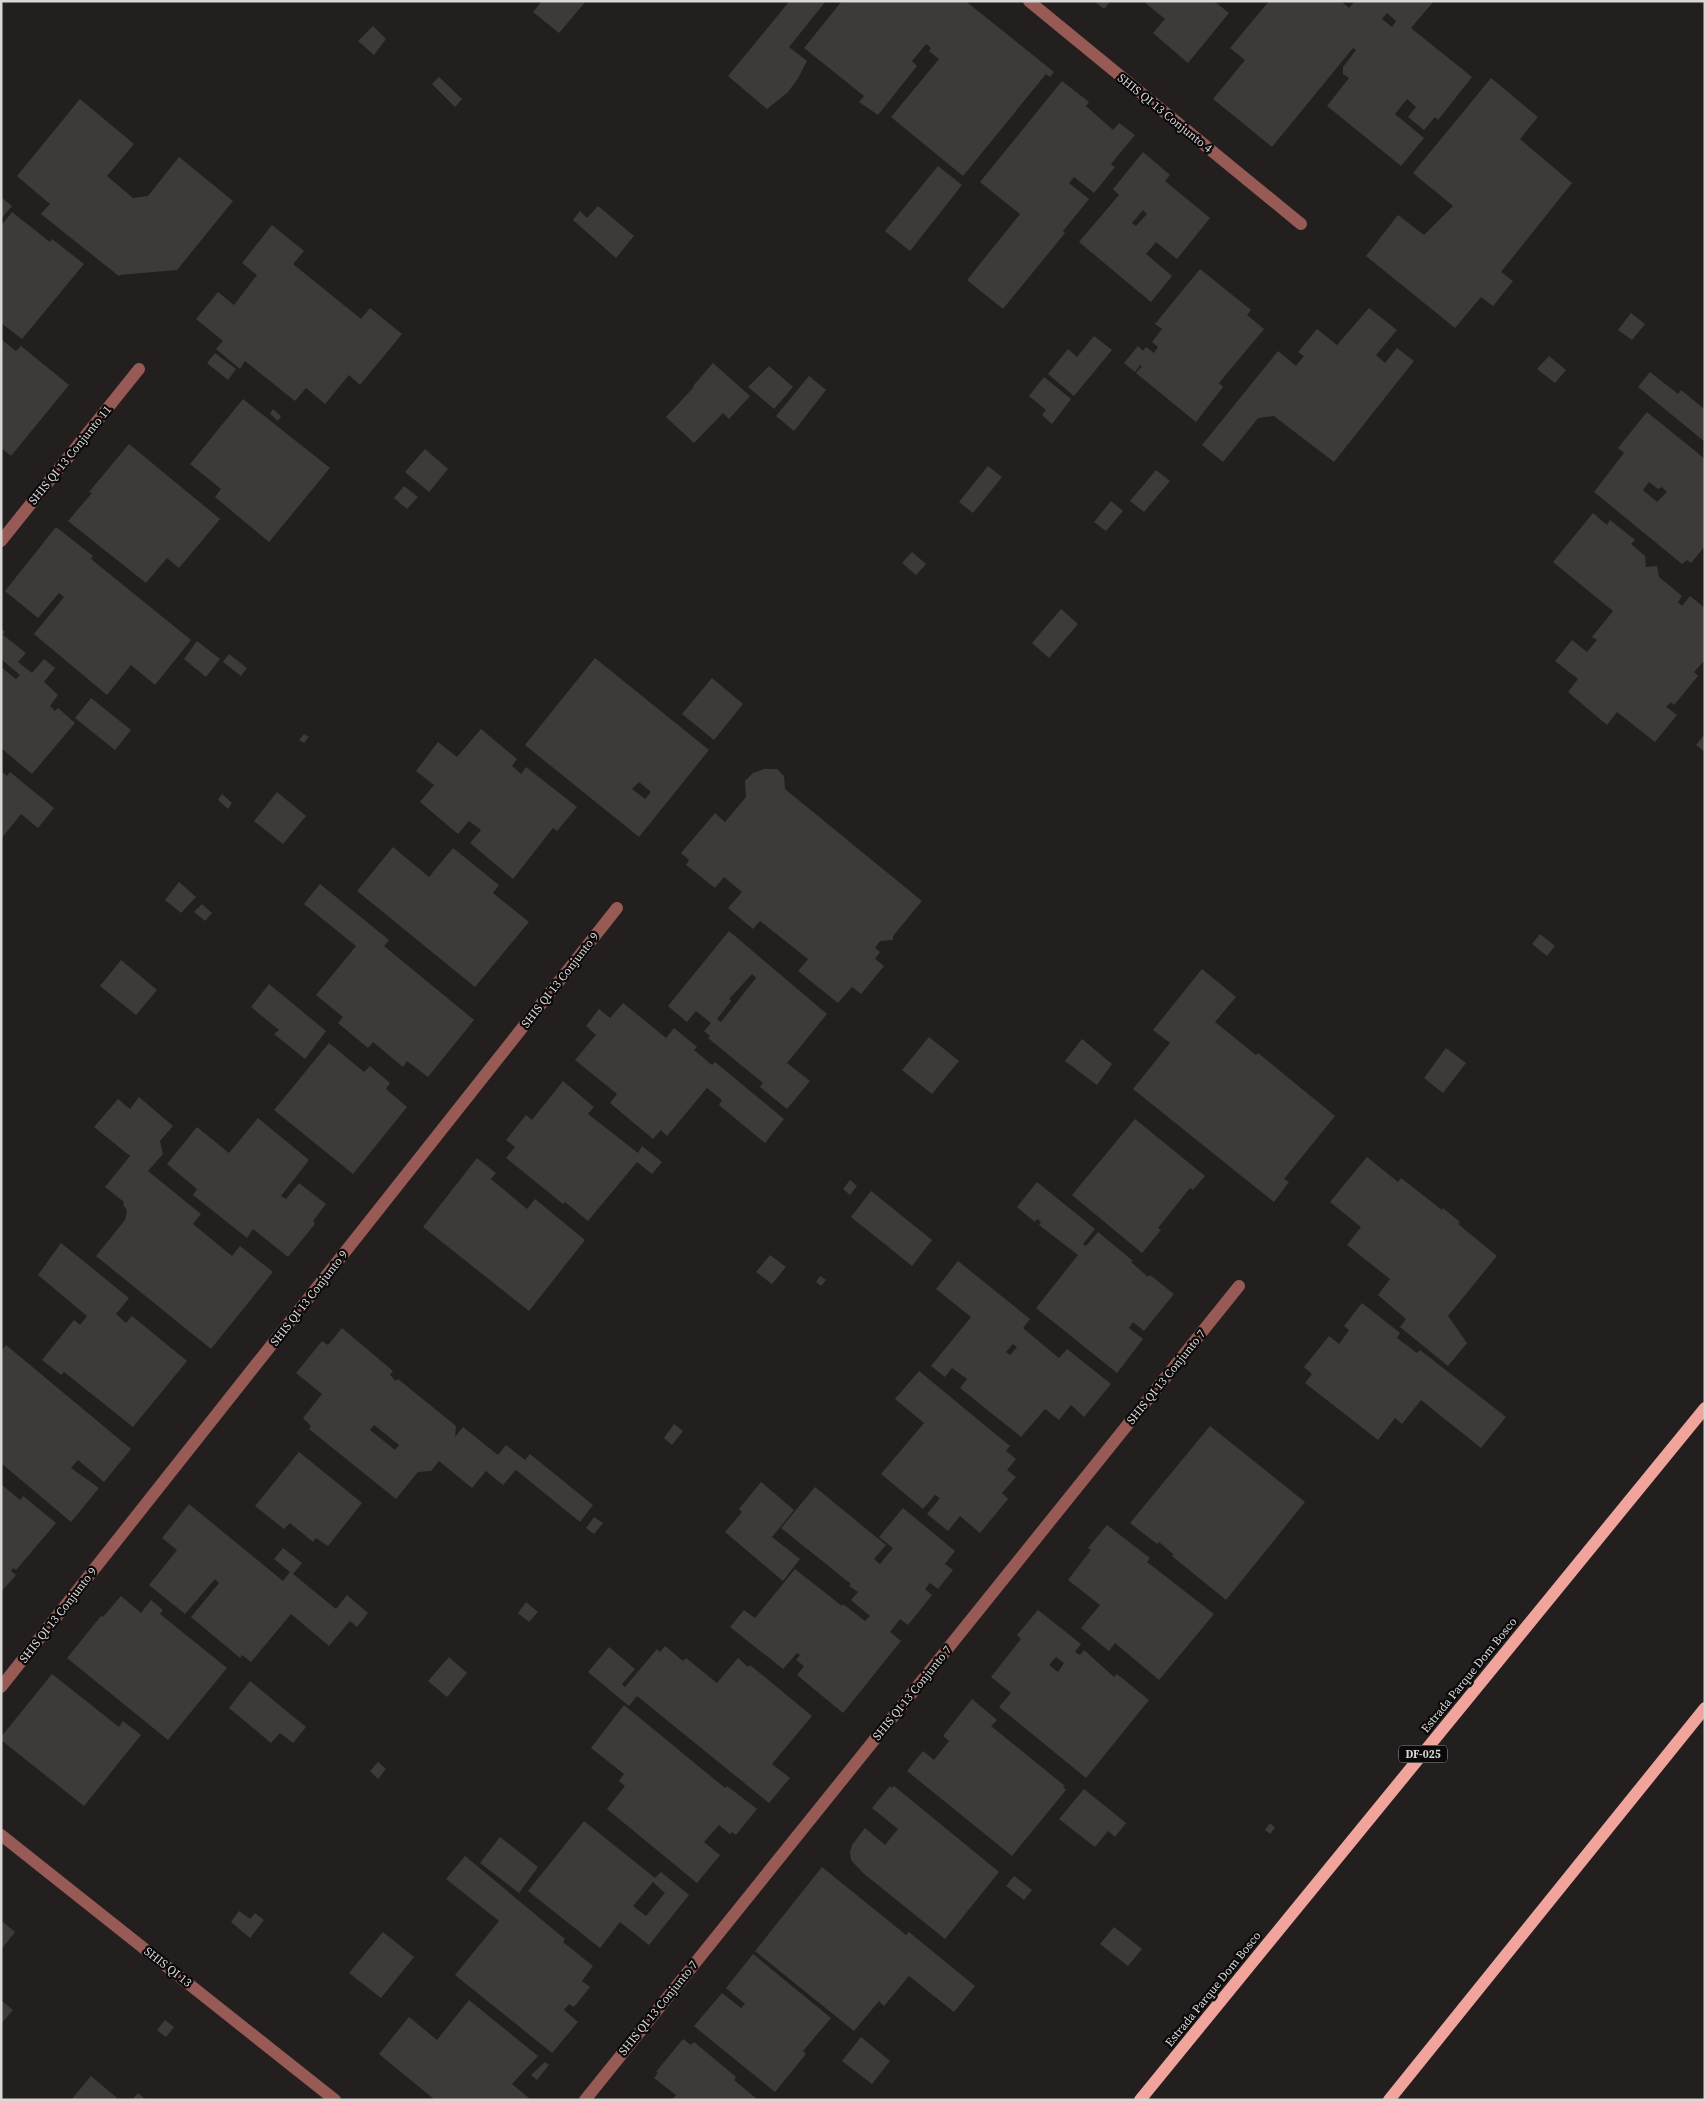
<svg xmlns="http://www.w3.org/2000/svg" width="1706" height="2101" font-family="'Source Serif 4',serif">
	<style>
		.building { fill: #3e3a39; fill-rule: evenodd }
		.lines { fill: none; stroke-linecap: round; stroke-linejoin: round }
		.minor { stroke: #975a54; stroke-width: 12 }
		.major { stroke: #f0a49c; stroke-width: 12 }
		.labels { text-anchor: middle; stroke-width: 4.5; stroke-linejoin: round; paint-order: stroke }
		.shield { fill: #0b0a0a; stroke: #9c9a9a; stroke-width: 1 }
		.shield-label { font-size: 11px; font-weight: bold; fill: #dad8d7 }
		.street-label { font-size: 12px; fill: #dad8d7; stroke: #0b0a0a }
	</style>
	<rect width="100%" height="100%" fill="#231f1f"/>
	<g class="building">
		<polygon points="542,1 586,1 559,33 533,12"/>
		<polygon points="785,1 826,1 789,47 807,61 797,80 788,92 767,109 728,76 788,3"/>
		<polygon points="842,1 969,1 968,3 1054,72 1050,77 1046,74 963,176 891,117 939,59 929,51 931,48 926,44 912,61 917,66 878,115 859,102 864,96 804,48"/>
		<polygon points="1094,1 1111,1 1104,9"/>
		<polygon points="1143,1 1214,1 1229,13 1188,63 1153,33 1165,19"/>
		<path d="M 1269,1 L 1341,1 L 1349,8 L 1355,1 L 1434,1 L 1411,28 L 1472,77 L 1438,120 L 1435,117 L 1424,130 L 1408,117 L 1416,107 L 1407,99 L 1395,114 L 1424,138 L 1401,166 L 1327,106 L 1349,78 L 1343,74 L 1343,67 L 1356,50 L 1353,48 L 1272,147 L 1213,99 L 1245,60 L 1230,48 ZM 1387,13 L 1396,21 L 1392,27 L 1382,19 Z"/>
		<polygon points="373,26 386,39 374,55 358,41"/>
		<polygon points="439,77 462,99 455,107 432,84"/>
		<polygon points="1491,78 1538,117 1520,139 1572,183 1501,272 1513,281 1493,306 1481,297 1455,328 1366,256 1398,215 1424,235 1453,206 1413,173"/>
		<polygon points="1062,81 1089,102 1086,106 1113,130 1119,123 1135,135 1111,164 1115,167 1094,193 1074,177 1069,183 1089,199 1063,231 1065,233 1003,309 967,280 1020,214 980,182"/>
		<polygon points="80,99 134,144 107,176 133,198 148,196 179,157 233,201 177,270 119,275 120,277 41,214 50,204 17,176"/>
		<path d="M 1143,152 L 1170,175 L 1165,181 L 1210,218 L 1177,259 L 1156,242 L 1146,254 L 1172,276 L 1151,302 L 1079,242 L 1119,195 L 1113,189 ZM 1143,210 L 1147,214 L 1136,226 L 1132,223 Z"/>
		<polygon points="938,166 962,185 910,251 885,231"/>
		<polygon points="1,197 12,206 1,219"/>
		<polygon points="598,206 634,236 616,258 573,220 580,211 587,218"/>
		<polygon points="12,212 50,242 52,239 84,264 22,339 1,323 1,226"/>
		<polygon points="272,225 304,251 293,264 361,319 370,308 402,334 360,385 349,375 325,404 306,388 295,401 245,361 240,369 216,349 223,341 196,319 218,292 234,305 257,275 242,263"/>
		<polygon points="1200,269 1251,310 1247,315 1264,329 1219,383 1223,387 1196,422 1136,373 1142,366 1140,365 1135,372 1124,363 1138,346 1143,351 1146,347 1154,353 1158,347 1152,342 1162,329 1155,324"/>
		<polygon points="1369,308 1397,330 1376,355 1385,363 1397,348 1414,361 1334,462 1274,416 1258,418 1223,462 1202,445 1278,351 1296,366 1304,356 1298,352 1317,329 1337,345"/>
		<polygon points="1631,313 1645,324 1632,340 1618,330"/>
		<polygon points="1094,336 1112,350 1074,396 1048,374 1068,349 1077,357"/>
		<polygon points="1,339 16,351 21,346 69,385 11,456 1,448"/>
		<polygon points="215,353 236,369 228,380 207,363"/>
		<polygon points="1549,356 1566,370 1555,383 1537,369"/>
		<polygon points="713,363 750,396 729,419 723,413 694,443 666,417 694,387 693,386"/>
		<polygon points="769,366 793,387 774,409 748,387"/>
		<polygon points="1650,372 1678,394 1681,390 1703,408 1705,405 1705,442 1638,387"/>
		<polygon points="809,376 826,390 794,431 776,416"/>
		<polygon points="1044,377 1071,399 1052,424 1042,415 1046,410 1029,396"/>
		<polygon points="243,399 330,468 269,542 215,497 221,489 190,464"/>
		<polygon points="273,409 281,416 278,421 270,414"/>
		<path d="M 1647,412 L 1705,459 L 1705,546 L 1691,563 L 1687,560 L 1682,564 L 1594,492 L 1624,453 L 1618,448 ZM 1649,482 L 1658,489 L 1662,487 L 1667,492 L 1657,502 L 1643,490 Z"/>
		<polygon points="129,444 220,519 179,568 167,558 146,583 68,521 92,493 89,492"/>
		<polygon points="425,449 448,469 429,492 405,472"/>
		<polygon points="988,466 1002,477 973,513 959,502"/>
		<polygon points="1156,470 1170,481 1144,512 1130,501"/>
		<polygon points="404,486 418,497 407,509 394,498"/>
		<polygon points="1111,501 1123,511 1106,531 1094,522"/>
		<polygon points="1593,513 1607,525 1610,520 1635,540 1631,544 1645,556 1646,567 1657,566 1659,577 1682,596 1678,602 1682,606 1690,596 1705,608 1705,660 1694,672 1698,676 1674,705 1671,702 1666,707 1677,715 1655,742 1617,712 1607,725 1568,692 1578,679 1555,661 1572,640 1587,652 1597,640 1592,637 1613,611 1553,562"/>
		<polygon points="56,527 93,556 91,559 191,640 155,685 131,665 107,695 34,634 64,597 59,593 38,618 5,591"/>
		<polygon points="912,552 926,564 916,575 902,563"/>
		<polygon points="1061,609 1078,624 1049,658 1032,643"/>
		<polygon points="1,628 5,632 3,635 26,653 18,662 32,673 44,659 55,668 44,682 58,695 50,706 55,711 58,708 75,723 32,774 1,748 1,667 16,679 20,675 1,659"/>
		<polygon points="197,641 220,659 206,677 184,659"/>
		<polygon points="229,654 247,668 241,676 223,662"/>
		<path d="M 595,658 L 709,750 L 639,837 L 525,745 ZM 639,782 L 651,792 L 645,799 L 632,789 Z"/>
		<polygon points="712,678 743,704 714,740 682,714"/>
		<polygon points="91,698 131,730 115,750 75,718"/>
		<polygon points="481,729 517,759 512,766 521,774 526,767 577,807 557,831 553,828 513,879 470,843 481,830 469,821 458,834 420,802 434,785 416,771 438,742 457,757"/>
		<polygon points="304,734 309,737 304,743 299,740"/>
		<polygon points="1705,734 1705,752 1696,745"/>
		<polygon points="764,769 777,769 784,776 785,789 922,901 893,936 893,940 880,941 875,948 880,952 875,959 884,966 861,994 852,987 838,1003 798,971 808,959 760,921 753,929 728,908 742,892 724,877 715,888 686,865 689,860 681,853 715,813 725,822 746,797 745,781 753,773"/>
		<polygon points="1,771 7,776 10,772 54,808 38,828 21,814 1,839"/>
		<polygon points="277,792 306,816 283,844 254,821"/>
		<polygon points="222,794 232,803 228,809 218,800"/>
		<polygon points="393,847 429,877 453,848 499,885 493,893 529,922 475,987 357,891"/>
		<polygon points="179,882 196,897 181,913 165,900"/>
		<polygon points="320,884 389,940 384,946 474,1020 428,1077 407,1061 403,1067 373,1042 368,1048 338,1023 343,1017 316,995 356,946 304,904"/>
		<polygon points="202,904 212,913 205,921 194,912"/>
		<path d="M 729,931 L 827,1014 L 787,1063 L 810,1081 L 787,1109 L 760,1087 L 763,1083 L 708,1038 L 710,1036 L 704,1031 L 711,1023 L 696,1011 L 687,1022 L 668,1006 ZM 752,974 L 756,978 L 721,1022 L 717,1019 L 731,1001 L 729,999 Z"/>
		<polygon points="1540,934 1555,946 1547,956 1532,944"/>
		<polygon points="121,960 157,990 136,1015 100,986"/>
		<polygon points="1202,969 1236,997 1215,1022 1256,1055 1258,1053 1335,1116 1284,1179 1289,1182 1274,1202 1133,1089 1170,1043 1153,1030"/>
		<polygon points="269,984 326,1031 305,1059 274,1034 279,1030 251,1007"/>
		<polygon points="623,1003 666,1038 674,1028 697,1047 694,1050 712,1065 715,1062 784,1119 765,1143 719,1105 722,1100 707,1088 667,1136 661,1130 653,1139 610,1103 617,1094 575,1060 596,1035 586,1026 599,1009 610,1018"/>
		<polygon points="929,1037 959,1061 932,1094 902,1070"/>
		<polygon points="1082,1039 1112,1064 1097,1085 1065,1061"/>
		<polygon points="329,1043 364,1072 370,1066 390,1083 386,1089 407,1107 353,1174 274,1110"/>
		<polygon points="1446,1048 1466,1063 1443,1093 1424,1078"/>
		<polygon points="563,1081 594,1107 588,1114 638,1153 642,1146 662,1162 652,1174 637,1162 588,1221 565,1202 563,1204 506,1158 515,1147 506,1140 526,1115 532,1120"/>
		<polygon points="139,1097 173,1126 160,1141 163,1154 148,1171 201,1214 193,1224 232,1256 240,1246 273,1272 211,1349 96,1256 125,1220 127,1211 123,1204 124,1202 105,1187 130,1156 94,1127 118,1099 130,1109"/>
		<polygon points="258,1118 309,1160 281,1196 286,1199 299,1183 326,1204 313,1221 315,1224 288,1257 253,1229 247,1238 193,1195 197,1189 167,1164 197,1127 229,1153"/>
		<polygon points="1135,1119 1205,1176 1193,1190 1190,1188 1158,1228 1161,1230 1142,1253 1072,1195"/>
		<polygon points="1367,1157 1398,1182 1401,1178 1442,1210 1443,1208 1460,1222 1458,1224 1497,1256 1448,1316 1467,1343 1448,1366 1400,1327 1406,1319 1378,1295 1390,1279 1347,1245 1361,1227 1330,1202"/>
		<polygon points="477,1158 496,1173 491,1179 527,1209 535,1199 585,1240 529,1311 423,1227"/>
		<polygon points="850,1180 857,1186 850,1195 843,1189"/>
		<polygon points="1037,1182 1095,1229 1083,1244 1086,1246 1098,1232 1133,1261 1131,1262 1148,1277 1150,1275 1174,1294 1144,1331 1133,1322 1129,1328 1143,1339 1117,1373 1036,1308 1078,1255 1039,1225 1041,1222 1037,1219 1035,1222 1017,1207"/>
		<polygon points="871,1191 932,1240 912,1266 851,1217"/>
		<polygon points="61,1243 129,1298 116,1314 126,1323 132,1316 187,1361 133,1427 64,1372 61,1375 42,1360 74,1320 80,1325 87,1316 38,1275"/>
		<polygon points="770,1255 786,1267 772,1284 756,1272"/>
		<path d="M 958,1261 L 1030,1319 L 1023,1328 L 1042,1344 L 1059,1358 L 1067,1349 L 1111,1384 L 1084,1417 L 1071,1405 L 1059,1420 L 1045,1409 L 1021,1437 L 960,1388 L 967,1379 L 952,1368 L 945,1377 L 931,1366 L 971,1317 L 936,1289 ZM 1013,1344 L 1017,1347 L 1010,1355 L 1006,1352 Z"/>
		<polygon points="820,1276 826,1280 821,1286 816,1282"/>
		<polygon points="1362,1303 1400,1333 1397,1338 1417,1353 1420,1350 1506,1417 1481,1448 1421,1400 1402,1424 1395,1418 1378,1440 1305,1383 1312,1374 1304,1367 1329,1336 1339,1344 1349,1330 1344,1326"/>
		<path d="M 342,1328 L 393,1371 L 390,1375 L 396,1381 L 398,1379 L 456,1426 L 455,1437 L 463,1427 L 498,1455 L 506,1445 L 525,1460 L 530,1454 L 593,1505 L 580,1522 L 516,1470 L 503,1485 L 486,1471 L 472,1488 L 439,1461 L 431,1471 L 418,1472 L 396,1499 L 309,1429 L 311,1426 L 303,1418 L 322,1394 L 296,1373 L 322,1341 L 328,1345 ZM 374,1425 L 399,1445 L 395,1450 L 370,1430 Z"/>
		<polygon points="6,1345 131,1449 104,1482 78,1460 71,1468 99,1488 71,1522 1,1463 1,1351"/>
		<polygon points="919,1371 1010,1446 1006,1451 1016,1459 1007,1470 1016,1477 1002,1493 1008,1499 980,1533 960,1516 948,1531 927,1514 940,1498 935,1495 923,1509 881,1474 924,1423 895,1399"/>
		<polygon points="674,1424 683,1431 672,1445 664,1438"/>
		<polygon points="1210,1426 1305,1502 1226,1600 1172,1556 1173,1554 1159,1542 1157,1544 1130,1523"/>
		<polygon points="299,1452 362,1503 328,1546 316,1538 313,1542 290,1523 284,1529 255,1506"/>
		<polygon points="761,1482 794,1510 772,1537 800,1559 783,1581 725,1532 742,1512 739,1509"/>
		<polygon points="1,1484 20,1500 23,1496 56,1523 16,1570 13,1568 11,1571 16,1575 1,1592"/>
		<polygon points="815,1487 886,1545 874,1559 880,1564 893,1548 879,1537 903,1508 955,1551 945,1564 953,1570 938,1589 930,1583 925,1589 932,1595 908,1625 900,1619 890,1632 901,1641 843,1713 797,1675 804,1666 796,1660 800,1655 797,1653 783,1669 730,1627 744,1610 755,1618 795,1569 842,1606 843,1604 865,1621 870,1616 851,1600 858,1592 849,1586 851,1584 781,1528"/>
		<polygon points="189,1504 283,1581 290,1572 274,1559 283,1548 302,1563 293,1574 336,1609 347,1595 368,1613 357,1627 350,1621 329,1646 291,1614 251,1662 242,1655 240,1658 191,1617 219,1583 215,1579 185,1614 149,1585 177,1550 162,1538"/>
		<polygon points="594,1517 603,1523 594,1534 586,1528"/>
		<polygon points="1107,1525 1150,1558 1147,1562 1214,1614 1159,1680 1115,1643 1109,1651 1081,1628 1100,1605 1068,1580 1091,1550 1088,1548"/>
		<polygon points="121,1596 141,1613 151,1600 163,1610 160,1614 227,1668 168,1740 67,1658 101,1616 103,1617"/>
		<polygon points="526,1602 538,1612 529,1622 518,1613"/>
		<path d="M 1038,1610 L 1081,1644 L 1075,1652 L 1080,1655 L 1084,1650 L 1114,1677 L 1117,1674 L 1149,1700 L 1086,1778 L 999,1707 L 1011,1693 L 991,1677 L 1021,1639 L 1017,1635 ZM 1056,1657 L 1064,1663 L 1058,1672 L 1049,1665 Z"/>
		<polygon points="665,1646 683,1661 686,1658 717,1683 738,1658 748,1667 750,1665 812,1716 772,1764 790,1778 769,1803 637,1696 629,1706 588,1672 609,1647 635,1669 622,1684 625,1687 657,1649 660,1652"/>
		<polygon points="449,1657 467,1673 447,1697 428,1681"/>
		<polygon points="52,1674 119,1727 123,1721 141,1735 84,1806 1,1740 1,1737"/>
		<polygon points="250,1681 306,1727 293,1743 280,1733 271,1743 229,1708"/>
		<polygon points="972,1699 997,1720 991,1726 1065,1786 1063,1787 1066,1790 1012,1856 907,1771 923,1751 934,1760 949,1741 943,1736"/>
		<polygon points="624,1705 725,1788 727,1786 757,1809 736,1835 732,1832 730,1834 719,1825 704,1842 720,1855 697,1883 607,1809 625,1786 619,1781 624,1774 591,1748"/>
		<polygon points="378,1762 386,1769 378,1779 370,1771"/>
		<polygon points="890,1786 892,1788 894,1786 999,1872 945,1939 863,1873 851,1860 850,1852 852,1845 865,1828 885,1845 898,1829 872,1808"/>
		<polygon points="1084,1789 1126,1823 1115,1837 1108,1831 1095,1847 1059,1819"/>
		<path d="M 584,1821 L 655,1878 L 661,1872 L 689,1895 L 649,1945 L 620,1922 L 600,1948 L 528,1891 ZM 653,1882 L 665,1893 L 646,1916 L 633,1906 Z"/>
		<polygon points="1270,1823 1275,1828 1270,1834 1265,1830"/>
		<polygon points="500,1837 538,1867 519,1893 480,1863"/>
		<polygon points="465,1856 565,1939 563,1942 593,1966 582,1981 590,1987 574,2007 569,2004 564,2010 578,2022 552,2053 455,1975 499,1921 446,1879"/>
		<polygon points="822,1867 906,1935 909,1932 975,1986 954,2012 909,1976 884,2006 879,2001 854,2031 755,1951"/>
		<polygon points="1014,1876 1032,1890 1024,1900 1006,1886"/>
		<polygon points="239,1911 250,1919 255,1913 264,1920 250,1938 231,1922"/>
		<polygon points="3,1922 15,1932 1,1950 1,1925"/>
		<polygon points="1114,1927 1142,1949 1128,1966 1100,1944"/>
		<polygon points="383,1932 414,1957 381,1998 349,1973"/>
		<polygon points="753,1954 831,2018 803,2051 806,2054 775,2092 694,2026 722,1993 741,2008 745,2004 726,1988"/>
		<polygon points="1,2000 13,2010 1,2024"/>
		<polygon points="469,2000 538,2056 512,2084 529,2098 528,2100 435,2100 379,2054 409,2017 437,2040"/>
		<polygon points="165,2020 174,2027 166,2037 157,2030"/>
		<polygon points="861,2037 890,2061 872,2084 842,2061"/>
		<polygon points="683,2039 691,2045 694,2042 736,2077 734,2080 758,2100 672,2100 676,2095 654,2078 658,2073 656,2072"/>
		<polygon points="545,2062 549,2065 537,2080 531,2075"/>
		<polygon points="91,2076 117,2098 116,2100 71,2100"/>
		<polygon points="138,2093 146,2100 132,2100"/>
	</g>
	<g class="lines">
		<g class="minor">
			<polyline points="1029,1 1301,224"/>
			<polyline points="1,541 139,369"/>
			<polyline points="1,1687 617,908"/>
			<polyline points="1,1835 335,2100"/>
			<polyline points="585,2100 1239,1286"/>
		</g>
		<g class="major">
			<polyline points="1140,2100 1705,1408"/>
			<polyline points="1389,2100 1705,1708"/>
		</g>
	</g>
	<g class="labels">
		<rect class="shield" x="1399" y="1745.5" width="48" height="17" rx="4"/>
		<g class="shield-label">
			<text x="1423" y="1758">DF-025</text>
		</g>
		<g class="street-label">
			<text transform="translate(1165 113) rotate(39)" y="4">SHIS QI 13 Conjunto 4</text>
			<text transform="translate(70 455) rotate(-51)" y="4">SHIS QI 13 Conjunto 11</text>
			<text transform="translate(560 980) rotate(-52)" y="4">SHIS QI 13 Conjunto 9</text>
			<text transform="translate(309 1298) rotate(-52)" y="4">SHIS QI 13 Conjunto 9</text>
			<text transform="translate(1166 1377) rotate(-51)" y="4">SHIS QI 13 Conjunto 7</text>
			<text transform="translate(58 1615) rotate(-52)" y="4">SHIS QI 13 Conjunto 9</text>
			<text transform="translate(1469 1675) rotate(-51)" y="4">Estrada Parque Dom Bosco</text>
			<text transform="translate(912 1693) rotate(-51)" y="4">SHIS QI 13 Conjunto 7</text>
			<text transform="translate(168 1967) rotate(38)" y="4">SHIS QI 13</text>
			<text transform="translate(1213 1989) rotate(-51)" y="4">Estrada Parque Dom Bosco</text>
			<text transform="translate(658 2008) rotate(-51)" y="4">SHIS QI 13 Conjunto 7</text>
		</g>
	</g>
	<rect width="1706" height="2101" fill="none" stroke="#dad8d7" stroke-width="5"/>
</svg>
